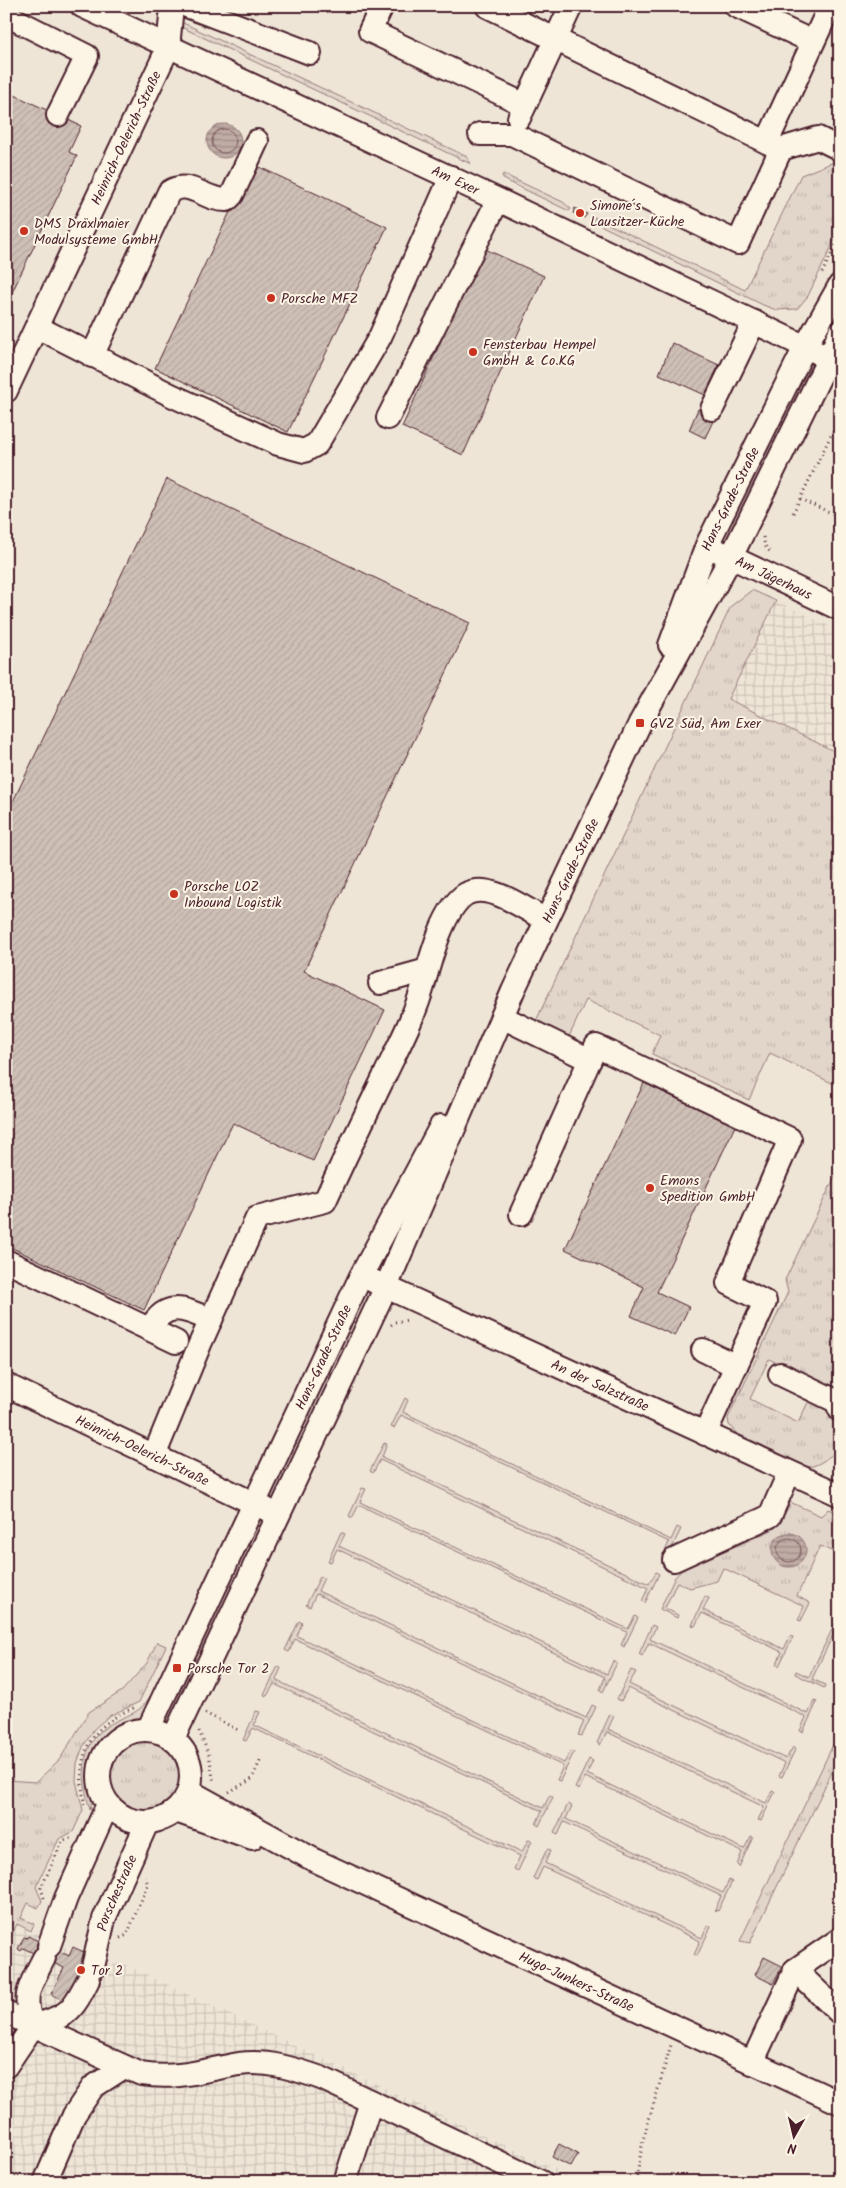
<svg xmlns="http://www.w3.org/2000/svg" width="846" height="2188" font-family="Kalam,sans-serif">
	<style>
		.built { fill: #eee5d7 }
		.industrial { fill: url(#industrial-grid) }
		.grass { fill: url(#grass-tufts); stroke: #967a7a }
		.water { fill: url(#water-rules); stroke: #917474 }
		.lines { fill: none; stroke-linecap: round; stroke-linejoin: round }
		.shore { stroke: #79575c; stroke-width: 1 }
		.building { fill: url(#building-hatch); stroke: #4a1f2b }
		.minor-casing { stroke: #4a1f2b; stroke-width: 26 }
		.path { stroke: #4a1f2b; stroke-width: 3; stroke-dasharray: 1 4; stroke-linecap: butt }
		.minor { stroke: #fcf5e5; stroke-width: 22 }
		.poi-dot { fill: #c8321e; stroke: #fcf5e5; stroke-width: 2 }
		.labels { text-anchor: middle; stroke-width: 4; stroke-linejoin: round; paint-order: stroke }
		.street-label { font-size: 14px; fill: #4a1f2b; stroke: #fcf5e5 }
		.poi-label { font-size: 14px; fill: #4a1f2b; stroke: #fcf5e5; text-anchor: start }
	</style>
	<defs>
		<pattern id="industrial-grid" width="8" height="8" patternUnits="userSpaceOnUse" patternTransform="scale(1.25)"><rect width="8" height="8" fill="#eee5d7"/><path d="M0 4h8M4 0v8" fill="none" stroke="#cec4b9"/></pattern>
		<pattern id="grass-tufts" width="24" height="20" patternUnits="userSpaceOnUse" patternTransform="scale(1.25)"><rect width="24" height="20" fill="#e2d5ca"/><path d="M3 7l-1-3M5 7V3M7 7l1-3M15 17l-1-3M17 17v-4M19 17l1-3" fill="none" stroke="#c3b6ae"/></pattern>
		<pattern id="water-rules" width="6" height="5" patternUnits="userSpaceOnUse" patternTransform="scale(1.25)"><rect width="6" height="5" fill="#c0aca5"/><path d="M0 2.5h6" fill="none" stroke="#9e8b87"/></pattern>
		<pattern id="building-hatch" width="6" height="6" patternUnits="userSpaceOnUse" patternTransform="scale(1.25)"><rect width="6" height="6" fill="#cfc0b7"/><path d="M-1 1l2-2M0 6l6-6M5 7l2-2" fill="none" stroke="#b3a59e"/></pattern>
	</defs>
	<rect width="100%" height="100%" fill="#fcf5e5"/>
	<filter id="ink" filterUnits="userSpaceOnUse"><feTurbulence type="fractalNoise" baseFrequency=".02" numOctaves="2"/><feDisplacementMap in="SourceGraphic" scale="10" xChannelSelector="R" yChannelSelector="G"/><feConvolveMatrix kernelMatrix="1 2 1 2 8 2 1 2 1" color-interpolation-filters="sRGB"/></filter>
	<g filter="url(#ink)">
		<polygon class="built" points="6,6 840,6 840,2182 583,2182 122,1963 108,1966 74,1947 72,1950 6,1919"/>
		<g class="industrial">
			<polygon points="776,601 840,631 840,754 728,699"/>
			<polygon points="6,1919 71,1950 73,1947 108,1966 122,1963 583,2182 6,2182"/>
		</g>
		<g class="grass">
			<polygon points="179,21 466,156 471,164 179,26"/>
			<polygon points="836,161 840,163 840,229 808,296 797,309 776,310 763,305 592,221 594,217 745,290 801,175"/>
			<polygon points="503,174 563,202 571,209 569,211 505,180 502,176"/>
			<polygon points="752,590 776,601 728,699 840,754 840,1087 770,1053 749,1100 652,1054 660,1035 586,1000 568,1039 535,1023 731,606"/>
			<path d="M 840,1166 L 840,1393 L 769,1359 L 750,1399 L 798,1423 L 812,1394 C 840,1412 840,1418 840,1450 C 828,1456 822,1465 808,1467 L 736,1433 L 729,1425 L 728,1418 L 788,1292 L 785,1280 Z"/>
			<polygon points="405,1398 408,1400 403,1412 671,1540 677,1527 681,1529 667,1558 663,1556 669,1542 401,1415 394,1428 391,1427"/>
			<polygon points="384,1443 387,1444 382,1457 649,1584 656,1572 659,1574 645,1603 642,1601 648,1588 380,1460 373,1473 370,1471"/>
			<polygon points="362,1488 366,1489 360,1502 628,1629 635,1616 638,1618 624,1647 621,1645 627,1632 359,1505 352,1518 349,1516"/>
			<polygon points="790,1502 821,1516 828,1509 840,1514 840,1549 838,1554 820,1546 797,1596 810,1603 801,1621 798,1620 804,1606 723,1568 717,1581 690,1588 677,1582 665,1608 678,1615 677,1618 660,1609 675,1577 682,1570 774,1529 780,1523"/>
			<polygon points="341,1532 345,1534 339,1546 607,1674 613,1661 617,1663 603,1692 600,1690 605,1677 337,1549 331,1562 328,1561"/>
			<polygon points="320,1577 324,1578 318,1591 586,1718 592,1705 596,1707 582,1736 578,1735 584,1721 316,1594 310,1607 306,1605"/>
			<polygon points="705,1596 709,1598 703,1610 784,1649 790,1636 793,1637 779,1666 776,1665 782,1652 702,1613 695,1626 692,1625"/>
			<polygon points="840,1613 840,1620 812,1679 825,1685 824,1688 795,1674 796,1671 809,1677"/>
			<polygon points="299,1621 302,1623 297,1636 564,1763 571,1751 574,1752 560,1781 557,1780 563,1766 295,1639 289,1652 285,1650"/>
			<polygon points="652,1625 656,1627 650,1639 808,1714 814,1701 817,1702 803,1732 800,1731 806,1717 649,1643 642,1656 639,1654"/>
			<polygon points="157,1642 166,1646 139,1702 109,1716 94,1729 83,1747 77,1763 76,1781 83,1810 73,1832 59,1839 36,1887 42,1901 38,1908 28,1903 21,1918 34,1924 31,1931 17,1924 6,1947 6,1780 36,1782 60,1759 89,1712 122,1691 147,1663"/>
			<polygon points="278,1666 281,1668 276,1680 543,1808 550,1795 553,1797 539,1826 536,1824 542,1811 274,1684 267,1696 264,1695"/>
			<polygon points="631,1670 636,1672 629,1684 786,1759 793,1747 796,1748 782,1777 779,1776 785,1763 628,1688 621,1701 617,1699"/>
			<path d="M 151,1695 L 156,1697 C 152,1703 148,1712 143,1716 C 137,1720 130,1722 125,1724 C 111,1729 100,1739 94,1752 C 85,1772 95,1791 90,1810 C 80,1774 79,1738 118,1720 C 135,1712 140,1712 151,1695 Z"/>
			<polygon points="256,1711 260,1712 254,1725 522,1852 528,1840 532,1841 518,1871 514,1869 520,1856 253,1728 246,1741 243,1740"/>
			<polygon points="610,1714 614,1716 608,1729 766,1803 772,1791 775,1792 761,1821 758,1820 764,1807 607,1732 600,1745 597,1743"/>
			<polygon points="840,1730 840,1755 750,1943 740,1941"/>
			<circle cx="145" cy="1775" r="35"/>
			<polygon points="589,1759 593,1761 587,1774 744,1849 751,1836 753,1837 739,1867 737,1865 742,1852 585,1777 579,1790 575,1788"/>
			<polygon points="568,1804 572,1806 566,1819 723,1893 729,1880 732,1882 718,1911 715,1910 721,1896 564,1822 558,1835 554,1833"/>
			<polygon points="547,1849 551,1850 545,1863 702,1938 708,1925 711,1927 697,1956 694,1955 700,1941 543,1867 537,1880 533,1878"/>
		</g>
		<g class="water">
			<circle cx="224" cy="141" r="17"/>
			<circle cx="789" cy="1550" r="17"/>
		</g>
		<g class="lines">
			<g class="shore">
				<circle cx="224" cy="141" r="12"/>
				<circle cx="789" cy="1550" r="12"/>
			</g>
		</g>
		<g class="building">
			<polygon points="6,91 81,126 69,152 77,156 6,305"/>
			<polygon points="253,164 387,227 288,432 155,368"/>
			<polygon points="575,208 587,214 584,218 573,213"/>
			<polygon points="483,248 544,276 463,455 402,427"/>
			<polygon points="672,343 719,365 705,395 659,374"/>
			<polygon points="698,409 715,417 705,438 689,430"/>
			<polygon points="167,479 470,623 304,971 385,1010 313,1161 233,1123 144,1310 6,1245 6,816"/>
			<polygon points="644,1083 735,1126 657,1292 689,1307 675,1336 631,1316 644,1287 565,1249"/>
			<polygon points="28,1936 69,1956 73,1947 88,1954 84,1963 105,1972 99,1985 79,1975 66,2002 51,1994 64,1968 23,1948 21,1951 18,1949 24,1937 27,1938"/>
			<polygon points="764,1957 782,1966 773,1984 755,1975"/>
			<polygon points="559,2144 578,2154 571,2167 552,2157"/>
		</g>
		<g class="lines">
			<g class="minor-casing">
				<g id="minor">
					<path id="s1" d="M 82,6 L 492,197 L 829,358"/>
					<polyline points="187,6 310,53"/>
					<polyline points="382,6 370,31 525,105"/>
					<polyline points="487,6 781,149"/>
					<polyline points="736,6 813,42"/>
					<polyline points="6,15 87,56 58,115"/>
					<polyline points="519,118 571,6"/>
					<polyline points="480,134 512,134 738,243 781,149 818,138 840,149"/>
					<polyline points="767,142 830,6"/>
					<polyline points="37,327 171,395 278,444 304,451 317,444 380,337 451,177"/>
					<path d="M 92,356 L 169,192 C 189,178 205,201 227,200 L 232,195 L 257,141"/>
					<path id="s2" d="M 6,391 L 168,48 L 172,6"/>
					<polyline points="712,409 754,322"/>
					<polyline points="388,418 498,200"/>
					<path id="s3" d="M 716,550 L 840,609"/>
					<path id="s4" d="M 670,645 L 707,545 L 805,347 L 840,285"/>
					<polyline points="380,983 427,970"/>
					<polyline points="502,1017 590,1060"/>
					<polyline points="521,1214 596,1046 790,1139 728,1283 765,1302 705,1434"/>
					<polyline points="6,1261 176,1342"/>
					<path id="s5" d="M 373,1281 L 840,1495"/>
					<path d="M 150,1329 C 166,1299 185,1309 211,1320"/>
					<polyline points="703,1350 736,1366"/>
					<polyline points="780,1374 836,1401 840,1410"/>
					<path id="s6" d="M 6,1385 L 266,1509"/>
					<path d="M 154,1456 L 200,1344 L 257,1218 L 325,1201 C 344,1159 364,1118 384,1077 C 398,1047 414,1018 423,986 C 430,961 443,908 466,894 C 489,881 526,910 546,920"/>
					<polyline points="674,1560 770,1516 789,1473"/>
					<circle cx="145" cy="1776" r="46"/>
					<path id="s7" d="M 148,1730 L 361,1276 L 441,1126"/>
					<path id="s8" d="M 173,1739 L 386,1287 L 513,991 L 640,723 L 731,557 L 829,358 L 840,332"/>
					<path id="s9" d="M 189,1791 L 314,1860 L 840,2103"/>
					<polyline points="176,1811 252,1838"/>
					<polyline points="49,1946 66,1898 108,1804"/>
					<path d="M 44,1958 C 30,1986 21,1995 33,2026 C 68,2016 72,2012 88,1980"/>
					<path id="s10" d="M 93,1967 L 104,1919 L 147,1823"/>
					<polyline points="795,1970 840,2013"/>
					<path d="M 6,2013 L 141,2074 C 178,2080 204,2070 239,2064 C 268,2060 295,2069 321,2078 L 541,2182"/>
					<polyline points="752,2063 795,1970 840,1939"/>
					<polyline points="6,2066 33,2026"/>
					<polyline points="45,2182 74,2115 93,2087 124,2067"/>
					<polyline points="345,2182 371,2102"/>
				</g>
			</g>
			<g class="path">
				<polyline points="822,273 840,236"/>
				<polyline points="800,499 840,517"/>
				<polyline points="793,513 840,417"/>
				<polyline points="763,537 765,546 771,553"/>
				<polyline points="391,1325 395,1322 408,1320"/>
				<polyline points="205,1713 238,1730"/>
				<polyline points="199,1731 209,1755 214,1783"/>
				<polyline points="229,1792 252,1779 261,1759"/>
				<path d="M 85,1805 C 74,1756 89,1725 136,1707"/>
				<polyline points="44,1898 41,1888 63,1840 71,1838"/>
				<polyline points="120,1938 127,1935 148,1884 145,1877"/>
				<polyline points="636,2182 643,2140 671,2045"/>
			</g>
			<use href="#minor" class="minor"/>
		</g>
	</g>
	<g class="poi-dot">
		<circle cx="580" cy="213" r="5"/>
		<circle cx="24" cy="231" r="5"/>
		<circle cx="271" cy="298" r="5"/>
		<circle cx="473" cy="352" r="5"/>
		<rect x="635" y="718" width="10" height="10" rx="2.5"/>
		<circle cx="174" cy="894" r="5"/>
		<circle cx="650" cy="1188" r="5"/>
		<rect x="172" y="1663" width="10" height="10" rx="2.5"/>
		<circle cx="81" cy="1970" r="5"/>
	</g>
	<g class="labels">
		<g class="street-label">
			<text dy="5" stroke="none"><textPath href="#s2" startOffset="280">Heinrich-Oelerich-Straße</textPath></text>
			<text dy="5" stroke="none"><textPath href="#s1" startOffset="412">Am Exer</textPath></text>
			<text dy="5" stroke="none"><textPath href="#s4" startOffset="158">Hans-Grade-Straße</textPath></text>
			<text dy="5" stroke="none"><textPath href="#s3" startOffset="64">Am Jägerhaus</textPath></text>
			<text dy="5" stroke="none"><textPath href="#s8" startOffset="955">Hans-Grade-Straße</textPath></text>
			<text dy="5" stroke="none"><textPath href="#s7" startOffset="412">Hans-Grade-Straße</textPath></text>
			<text dy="5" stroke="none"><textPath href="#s5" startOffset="250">An der Salzstraße</textPath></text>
			<text dy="5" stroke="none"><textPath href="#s6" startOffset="151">Heinrich-Oelerich-Straße</textPath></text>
			<text dy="5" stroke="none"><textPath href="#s10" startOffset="78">Porschestraße</textPath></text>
			<text dy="5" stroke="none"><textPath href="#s9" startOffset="432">Hugo-Junkers-Straße</textPath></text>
		</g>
		<g class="poi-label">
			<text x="590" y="210">Simone´s<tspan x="590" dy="16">Lausitzer-Küche</tspan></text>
			<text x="34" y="228">DMS Dräxlmaier<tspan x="34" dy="16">Modulsysteme GmbH</tspan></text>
			<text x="281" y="303">Porsche MFZ</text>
			<text x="483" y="349">Fensterbau Hempel<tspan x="483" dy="16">GmbH &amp; Co.KG</tspan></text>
			<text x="650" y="728">GVZ Süd, Am Exer</text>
			<text x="184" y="891">Porsche LOZ<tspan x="184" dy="16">Inbound Logistik</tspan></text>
			<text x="660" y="1185">Emons<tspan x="660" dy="16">Spedition GmbH</tspan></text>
			<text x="187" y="1673">Porsche Tor 2</text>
			<text x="91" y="1975">Tor 2</text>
		</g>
	</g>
	<rect width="846" height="2188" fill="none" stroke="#fcf5e5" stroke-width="25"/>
	<rect x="12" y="12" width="821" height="2163" fill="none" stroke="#4a1f2b" stroke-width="2" filter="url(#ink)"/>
	<g transform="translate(794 2136) rotate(188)" stroke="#fcf5e5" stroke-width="4" paint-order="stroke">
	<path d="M0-4L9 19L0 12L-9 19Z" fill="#4a1f2b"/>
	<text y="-8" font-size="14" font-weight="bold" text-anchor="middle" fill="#4a1f2b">N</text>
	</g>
</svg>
